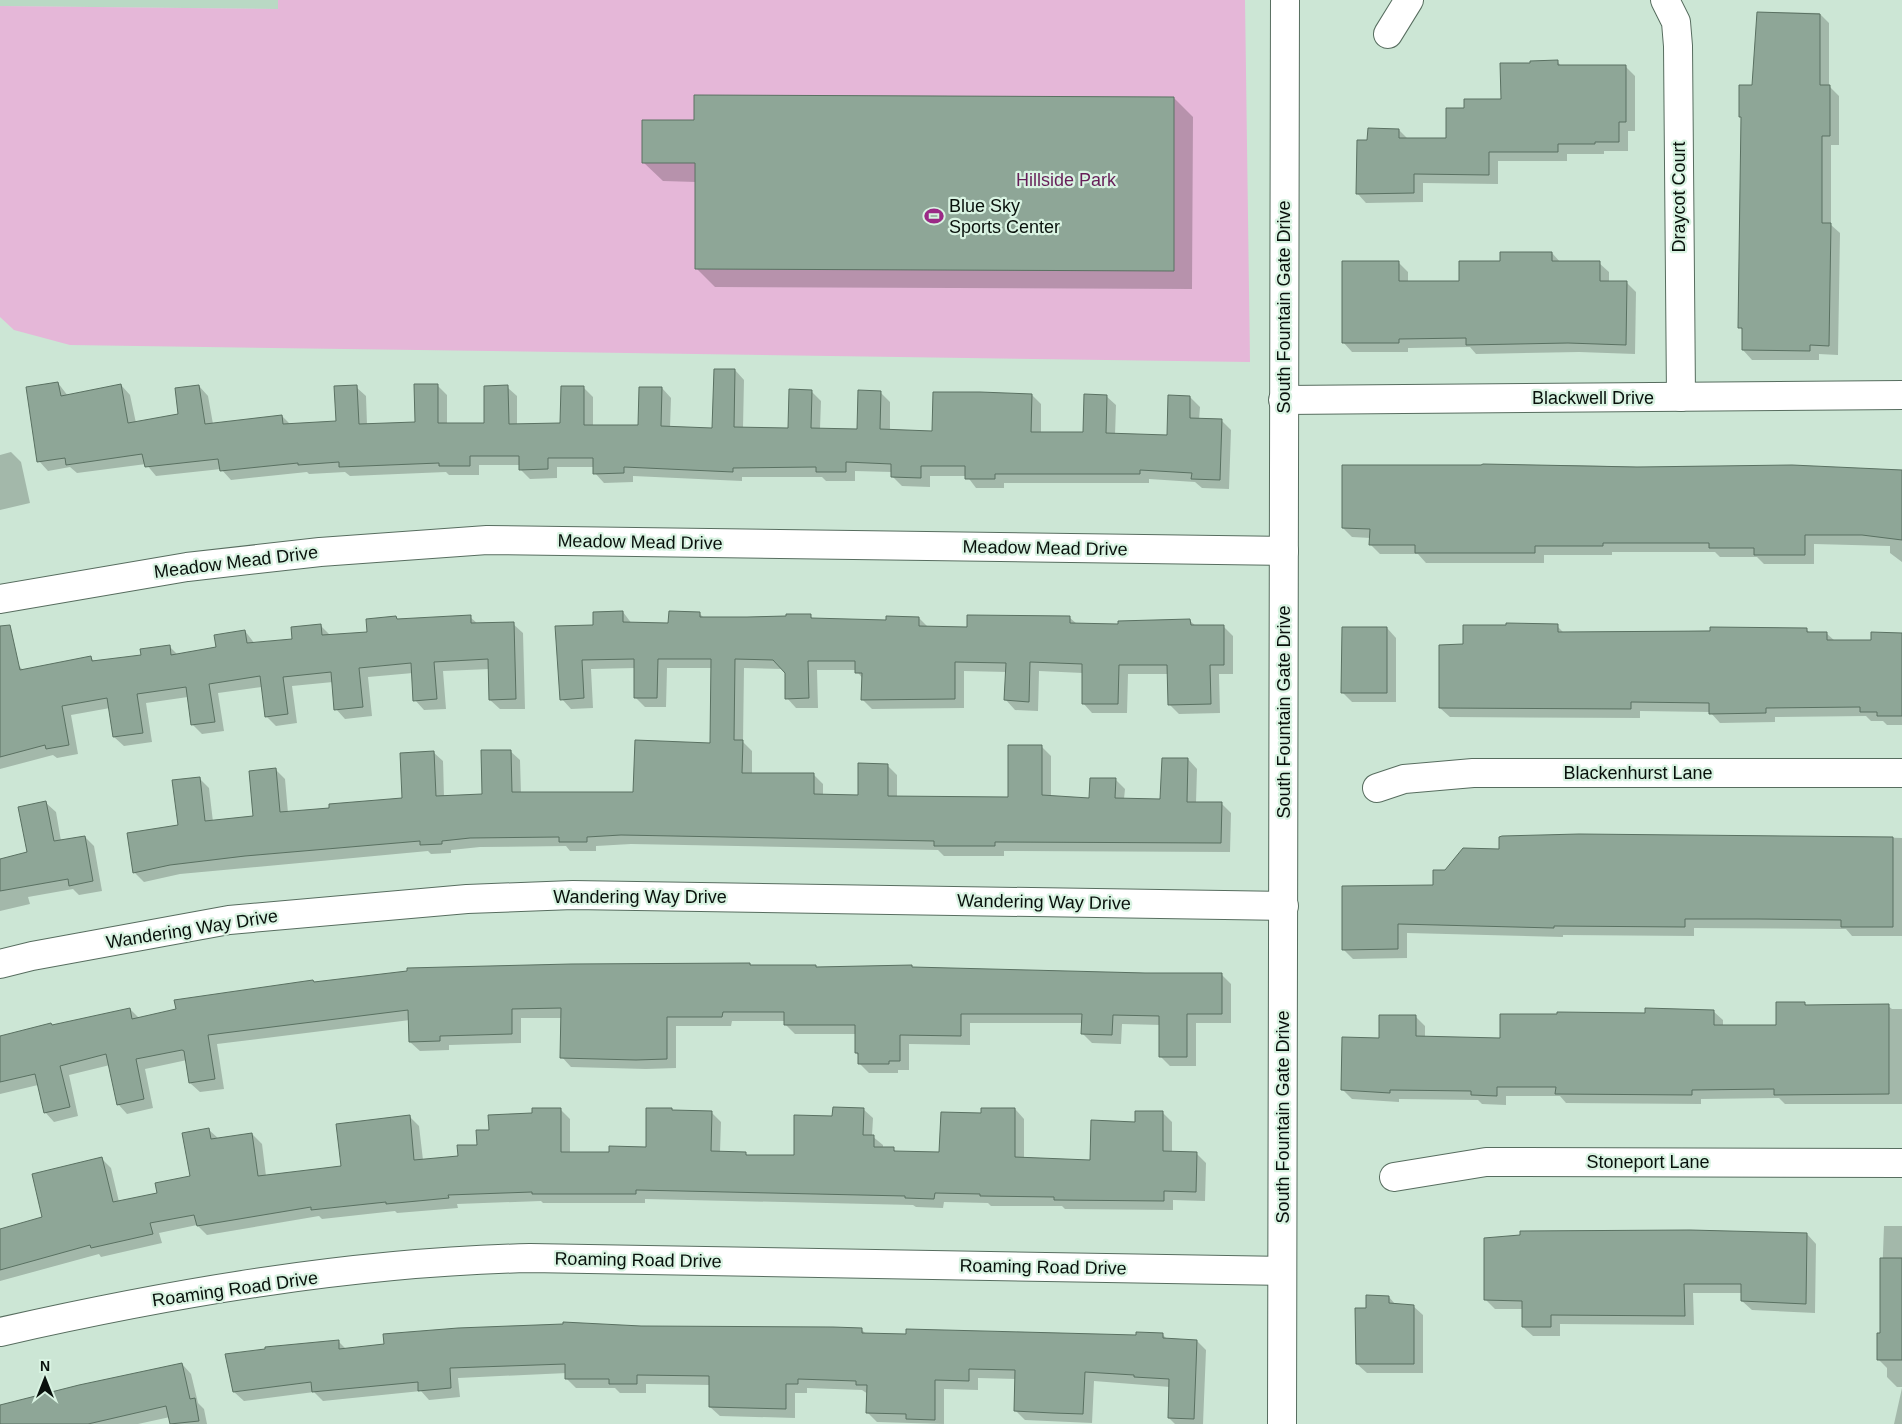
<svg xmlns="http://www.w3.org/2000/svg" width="1902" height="1424" font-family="Helvetica,sans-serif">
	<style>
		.built { fill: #b9d9c4 }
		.green { fill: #e5b7d8 }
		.shadow { fill: #0003 }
		.building { fill: #8ea697; stroke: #5a7162 }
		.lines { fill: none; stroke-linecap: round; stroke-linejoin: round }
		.street-casing { stroke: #576d5f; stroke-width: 30 }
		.secondary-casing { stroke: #576d5f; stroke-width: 30 }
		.street { stroke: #fff; stroke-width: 28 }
		.secondary { stroke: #fff; stroke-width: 28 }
		.labels { text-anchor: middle; stroke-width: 4.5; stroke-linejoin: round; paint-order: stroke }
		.park-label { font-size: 18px; fill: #661e58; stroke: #d9f3e2 }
		.street-label { font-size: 18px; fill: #09110c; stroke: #d9f3e2 }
		.poi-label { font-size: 18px; fill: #09110c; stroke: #d9f3e2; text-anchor: start }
	</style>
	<rect width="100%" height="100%" fill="#cce6d5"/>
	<polygon class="built" points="0,0 278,0 278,9 0,6"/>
	<polygon class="green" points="278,0 1245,0 1250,362 70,345 14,330 0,317 0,6 278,9"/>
	<g class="shadow">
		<polygon points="1758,12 1819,13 1829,23 1829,86 1839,96 1839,145 1831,145 1831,225 1840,233 1838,355 1819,354 1819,360 1752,360 1743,350 1743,331 1740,327 1742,119 1740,116 1753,86"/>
		<polygon points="1557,61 1562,67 1626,67 1635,76 1635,131 1628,131 1628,151 1604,151 1604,154 1567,154 1567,161 1498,161 1498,184 1423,183 1423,202 1366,203 1357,193 1368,141 1399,130 1408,139 1447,139 1465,109 1502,100 1531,65"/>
		<polygon points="1174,98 1193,117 1192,289 715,287 696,268 696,182 663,181 643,162 696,122"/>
		<polygon points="1552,253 1561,263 1599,263 1609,272 1609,282 1626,282 1636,292 1635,354 1579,352 1476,354 1470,347 1408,348 1408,352 1352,352 1343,342 1398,262 1408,272 1408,282 1460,282 1501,262"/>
		<polygon points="735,370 744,380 743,428 789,430 811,391 821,401 820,429 858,430 880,392 890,402 890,431 934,432 1032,395 1041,404 1041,433 1084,434 1106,396 1116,405 1115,435 1168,436 1190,397 1200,407 1199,420 1221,420 1231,430 1229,489 1202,488 1195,482 1149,479 1149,483 1004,483 1004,488 976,488 967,476 930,476 930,487 902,486 892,476 892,472 855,471 855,481 826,481 822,477 742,477 742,481 633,476 633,482 604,483 595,473 595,467 557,467 557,478 530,479 520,469 520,465 479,465 479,475 449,475 446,472 350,476 345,472 309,474 307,472 231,480 221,469 156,476 146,464 77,473 70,467 48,471 39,461 58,383 68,396 121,385 130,395 136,423 180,415 199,386 208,396 213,424 282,416 291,425 338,422 356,387 366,396 367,425 416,423 437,385 447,395 447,424 486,425 507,387 517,396 517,425 561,424 584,388 593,397 593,426 640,426 662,388 671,398 670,428 713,429"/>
		<polygon points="11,452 21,462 30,503 0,510 0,455"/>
		<polygon points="1569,465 1683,468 1683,466 1792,466 1902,470 1902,562 1890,553 1890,546 1814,544 1814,564 1764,564 1757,557 1720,557 1715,552 1612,552 1612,555 1544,555 1544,563 1426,563 1418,554 1380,554 1370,544 1371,538 1352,537 1343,528 1344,466"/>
		<polygon points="623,612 632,624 670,624 699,613 704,618 810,616 814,620 887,621 919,618 928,627 968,628 1070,618 1077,624 1119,625 1190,621 1196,626 1223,626 1233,636 1233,674 1219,674 1220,713 1179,714 1169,704 1168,674 1128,674 1127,713 1092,713 1083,703 1083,673 1039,671 1038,711 1015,710 1006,700 1007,672 964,671 964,708 872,709 862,699 863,679 856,670 817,670 818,708 796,708 787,698 786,673 783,669 744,668 743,742 752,751 752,774 813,774 823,784 823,796 859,796 887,765 897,775 897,798 1009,798 1041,746 1051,756 1051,796 1090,800 1115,779 1125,789 1124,799 1162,801 1188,759 1197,769 1196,803 1221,803 1231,813 1230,852 1004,851 1004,856 944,856 938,850 631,844 596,846 596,851 570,851 566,846 480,847 451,850 451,853 431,854 428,851 180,874 144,882 134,872 179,826 199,778 209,788 213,822 254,817 276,770 285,779 288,813 403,799 433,752 443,761 444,797 483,795 510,751 520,760 521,794 634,794 711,744 712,668 667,668 666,707 645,707 635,697 636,668 591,669 593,708 571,709 562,699 595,626"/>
		<polygon points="470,617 478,624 513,624 523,633 525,709 500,709 490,700 490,669 443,671 446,709 424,710 415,700 413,673 368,677 372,716 345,719 336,709 333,682 292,686 297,723 276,726 266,716 262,687 218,693 224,731 202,734 192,724 188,697 146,703 152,742 124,746 114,737 110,708 71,715 78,754 57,758 53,755 0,769 0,669 18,665 24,671 91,658 95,662 142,656 169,646 178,655 217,648 245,631 255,644 294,640 321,626 330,635 368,633 396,618 398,620"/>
		<polygon points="1557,626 1564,633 1806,629 1810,633 1826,633 1835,641 1872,641 1902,634 1902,725 1887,725 1883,721 1871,721 1866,716 1775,717 1775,722 1720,723 1710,712 1640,711 1640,718 1450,717 1440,708 1464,646"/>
		<polygon points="1387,628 1396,638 1396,702 1352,702 1342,692"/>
		<polygon points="46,803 56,812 61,841 85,837 94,846 102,891 79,895 73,889 28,897 30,904 0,911 0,861 28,853"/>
		<polygon points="1843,836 1902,838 1902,936 1852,936 1846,929 1694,928 1694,936 1563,935 1563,937 1407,933 1407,958 1353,959 1343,949 1435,887 1446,871 1500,850 1843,838"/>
		<polygon points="750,964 752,966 816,966 817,968 1221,974 1231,984 1231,1023 1196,1023 1196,1066 1170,1066 1161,1057 1161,1025 1122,1024 1121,1044 1092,1043 1083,1034 1083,1023 970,1023 970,1045 909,1044 909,1070 898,1070 898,1073 869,1073 859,1063 859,1056 856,1053 856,1034 795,1034 785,1024 785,1021 732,1021 731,1026 676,1026 676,1068 646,1069 571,1067 562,1057 562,1018 521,1018 521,1043 449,1045 449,1050 420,1051 410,1042 410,1020 217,1044 224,1089 200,1092 190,1083 187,1060 145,1069 153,1108 127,1114 118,1104 110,1065 69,1075 78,1116 54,1122 45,1112 38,1085 0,1094 0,1037 130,1009 139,1018 315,983"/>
		<polygon points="1804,1003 1808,1006 1888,1006 1892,1009 1902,1009 1902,1104 1785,1104 1779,1098 1701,1099 1701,1104 1566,1103 1560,1096 1506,1096 1506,1105 1482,1104 1478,1100 1399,1099 1399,1102 1352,1099 1342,1089 1380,1039 1415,1016 1425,1026 1425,1037 1501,1039 1646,1014 1713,1011 1723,1020 1723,1027 1778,1027"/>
		<polygon points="863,1109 873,1118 872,1136 883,1145 883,1148 893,1149 897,1152 941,1154 982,1115 1015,1109 1024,1119 1024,1158 1091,1161 1136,1123 1163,1113 1172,1122 1172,1153 1196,1153 1206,1163 1205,1201 1173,1200 1173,1210 1065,1209 1062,1206 991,1206 988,1203 944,1202 943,1208 916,1207 913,1205 645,1199 645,1203 543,1203 541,1201 457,1204 458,1208 397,1213 395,1211 322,1219 319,1216 207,1235 197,1225 159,1233 162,1243 101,1257 99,1254 0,1281 0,1230 44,1218 102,1159 111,1168 119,1202 158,1194 192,1177 209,1130 219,1139 252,1134 262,1144 266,1176 342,1167 410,1117 419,1126 423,1160 459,1157 478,1146 490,1131 533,1115 561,1110 570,1119 570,1154 610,1154 647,1149 712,1113 721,1122 720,1152 745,1153 748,1156 795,1156 834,1117"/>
		<polygon points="1884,1226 1902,1226 1902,1387 1897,1387 1887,1377 1887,1368 1879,1360"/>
		<polygon points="1807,1234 1816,1244 1815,1313 1752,1310 1742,1301 1742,1293 1693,1293 1694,1325 1560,1324 1560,1336 1533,1336 1523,1327 1523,1309 1495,1309 1485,1299 1522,1236"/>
		<polygon points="1389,1297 1395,1304 1413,1306 1423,1315 1423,1373 1367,1373 1357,1364"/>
		<polygon points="641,1327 861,1329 866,1334 1137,1336 1162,1334 1168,1340 1197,1341 1206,1350 1203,1424 1175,1424 1169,1418 1170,1387 1094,1381 1092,1423 1025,1420 1015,1410 1016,1379 978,1378 978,1390 944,1389 944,1424 877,1422 868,1413 868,1394 862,1390 807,1388 807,1393 795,1393 795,1418 720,1416 710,1407 710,1385 646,1384 646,1393 620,1393 615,1388 576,1388 567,1379 567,1373 458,1378 460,1397 429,1400 421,1391 323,1401 314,1392 244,1401 234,1392 338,1341 347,1350"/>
		<polygon points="182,1364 191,1374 198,1403 204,1409 207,1424 171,1424 170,1417 138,1424 0,1424 0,1406"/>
		<polygon points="1902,1388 1902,1424 1894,1424"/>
	</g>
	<g class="building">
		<polygon points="1757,12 1820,14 1820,85 1830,85 1830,136 1822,136 1822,223 1831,223 1829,346 1810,345 1810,351 1742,350 1742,328 1738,328 1741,117 1739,117 1739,85 1752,85"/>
		<polygon points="1558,60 1558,65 1626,65 1626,122 1619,122 1619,142 1595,142 1595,144 1558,144 1558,152 1489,152 1489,175 1414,174 1414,193 1356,194 1357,140 1367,140 1368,128 1399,129 1399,138 1446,138 1446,108 1464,108 1464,99 1501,99 1500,63 1530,63 1530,61"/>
		<polygon points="694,95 1174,97 1174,271 695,269 695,163 642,163 642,120 694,120"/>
		<polygon points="1500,252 1552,252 1552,261 1600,261 1600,281 1627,281 1626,345 1568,343 1466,345 1466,338 1399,339 1399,343 1342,343 1342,261 1399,261 1399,281 1459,281 1459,261 1500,261"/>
		<polygon points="714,369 735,369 734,427 788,428 789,389 812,390 811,428 857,429 858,390 881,391 880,429 932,431 933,392 980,392 1032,394 1031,432 1083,432 1084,394 1107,395 1106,433 1167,435 1168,395 1190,396 1190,418 1222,419 1220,480 1191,479 1192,473 1140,470 1140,474 995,474 995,479 965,479 965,466 921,466 921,478 891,477 891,464 846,462 846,472 816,472 816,467 733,468 733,472 624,467 624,473 593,474 593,458 548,458 548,469 519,470 519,456 470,456 470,466 439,466 439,463 339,467 339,462 298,465 298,463 220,471 218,459 145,467 142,454 66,465 65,458 37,462 26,387 58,382 61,396 121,384 128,423 178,414 175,388 199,385 205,424 282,415 283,424 336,421 334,386 357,385 359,424 415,422 414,384 438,384 438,423 484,423 484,386 508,385 509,424 560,423 561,386 584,386 584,425 638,425 639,387 662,387 661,426 712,428"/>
		<polygon points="1483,464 1637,467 1792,465 1902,470 1902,540 1862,535 1805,535 1805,555 1754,555 1754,548 1709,548 1709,543 1603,543 1603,546 1535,546 1535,553 1415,553 1415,545 1369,545 1370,529 1342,528 1342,465 1481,465"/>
		<polygon points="623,611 623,622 668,623 669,611 700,612 700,617 747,617 786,616 786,614 811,614 811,618 886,620 886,616 919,617 919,626 967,627 967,615 1070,616 1070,623 1118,624 1118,621 1190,619 1191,625 1224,625 1224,665 1210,665 1211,704 1168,705 1167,665 1119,665 1118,704 1082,704 1082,664 1030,662 1029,702 1004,700 1006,663 955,662 955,699 861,700 862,673 855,673 855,661 808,661 809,698 785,699 785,673 773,660 735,659 734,740 743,740 742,773 814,773 814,794 858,795 858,763 888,764 888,796 1008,797 1008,745 1042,745 1042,795 1089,798 1090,778 1116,778 1115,798 1160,799 1162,758 1188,758 1187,802 1222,802 1221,843 995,842 995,846 934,846 934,841 621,835 587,837 587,842 559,842 559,837 470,838 442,841 442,844 420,845 420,841 245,856 170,865 133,873 127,833 178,825 172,780 200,777 205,821 253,816 249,771 276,768 280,812 329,808 329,804 402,798 400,753 434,751 436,796 482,794 481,750 511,750 512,792 633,792 635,740 710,743 711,659 658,659 657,698 634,698 634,659 582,660 584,698 560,700 555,626 593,625 593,612"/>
		<polygon points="471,615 471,623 514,622 516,699 489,700 488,659 434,662 437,699 413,701 411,663 359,668 363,707 334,710 331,672 283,677 288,714 265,717 260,676 209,684 215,722 191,725 186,687 137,694 143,733 113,737 107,698 62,706 69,745 46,749 45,745 0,757 0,626 10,625 20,670 91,656 92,661 141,655 140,649 170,645 171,655 216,647 214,635 245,630 247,643 292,639 291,627 321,624 322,635 367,632 366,619 396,616 397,619"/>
		<polygon points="1506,623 1558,624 1558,632 1710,631 1710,627 1807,628 1807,632 1827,632 1827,640 1871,640 1871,632 1902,633 1902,716 1877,716 1877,712 1860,712 1860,707 1766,708 1766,713 1709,714 1709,703 1631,702 1631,709 1439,708 1439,645 1463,644 1463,625 1506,625"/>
		<polygon points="1342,627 1387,627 1387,693 1341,693"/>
		<polygon points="46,801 54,841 85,836 93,881 69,886 68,879 0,891 0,859 27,852 18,807"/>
		<polygon points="1579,834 1893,837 1893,927 1841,927 1841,920 1758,919 1685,919 1685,927 1554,926 1554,928 1398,924 1398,949 1342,950 1342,886 1433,885 1433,870 1445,870 1463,848 1499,849 1499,837 1502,836"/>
		<polygon points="750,963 750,965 816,965 816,967 912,965 912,967 1145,973 1222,973 1222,1014 1187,1014 1187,1057 1159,1057 1159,1016 1113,1015 1112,1035 1081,1034 1082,1014 961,1014 961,1036 900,1035 900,1061 889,1061 889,1064 858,1064 858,1053 855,1053 855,1025 784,1025 784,1012 723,1012 722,1017 667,1017 667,1059 636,1060 560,1058 561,1008 512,1009 512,1034 440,1036 440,1041 409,1042 408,1010 208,1035 215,1079 189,1083 184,1051 182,1050 136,1059 144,1099 117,1105 106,1054 60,1066 70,1107 44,1113 35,1074 0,1082 0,1036 51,1023 52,1025 130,1008 132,1019 176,1009 174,1000 313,980 314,982 407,971 407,968 571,964"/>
		<polygon points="1776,1002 1805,1002 1805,1005 1889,1004 1889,1094 1774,1095 1774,1089 1692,1090 1692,1095 1555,1094 1556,1087 1497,1087 1497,1096 1471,1095 1471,1091 1390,1090 1390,1093 1341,1090 1342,1037 1379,1038 1379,1015 1416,1015 1416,1036 1500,1038 1500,1014 1557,1014 1557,1012 1645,1013 1645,1008 1714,1010 1714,1025 1776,1025"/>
		<polygon points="833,1107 864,1108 863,1135 874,1135 874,1147 894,1147 894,1151 939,1152 941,1112 981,1113 981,1108 1015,1108 1015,1157 1090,1160 1091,1120 1135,1122 1135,1111 1163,1111 1163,1151 1197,1152 1196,1192 1164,1191 1164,1201 1054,1200 1054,1197 980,1196 980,1194 935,1193 934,1199 905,1198 905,1196 636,1190 636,1194 532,1194 532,1192 448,1195 449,1198 386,1204 386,1202 311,1210 311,1207 197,1226 194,1215 150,1223 153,1234 91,1248 90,1245 0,1270 0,1229 42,1217 32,1174 102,1157 113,1202 157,1193 155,1183 190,1176 182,1133 209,1128 211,1139 252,1133 258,1176 341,1166 336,1124 410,1115 414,1160 458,1156 457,1145 477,1145 476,1130 489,1130 488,1115 532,1113 532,1108 561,1108 561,1152 609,1152 609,1146 646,1147 646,1108 672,1108 672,1110 712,1111 711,1151 746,1152 746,1155 794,1155 794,1115 832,1116"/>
		<polygon points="1690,1230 1807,1233 1806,1304 1741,1301 1741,1284 1684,1284 1685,1316 1551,1315 1551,1327 1522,1327 1522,1301 1484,1300 1484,1238 1520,1235 1520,1231"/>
		<polygon points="1880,1258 1902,1258 1902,1360 1877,1360 1877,1333 1880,1333"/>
		<polygon points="1366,1295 1389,1296 1389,1303 1414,1305 1414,1364 1356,1364 1355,1308 1366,1308"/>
		<polygon points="563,1322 641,1326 833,1327 862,1328 862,1333 906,1334 906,1329 1136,1335 1136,1332 1163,1333 1163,1338 1197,1340 1194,1419 1168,1418 1169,1379 1134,1377 1134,1375 1085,1372 1083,1414 1053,1413 1014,1411 1015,1370 969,1369 969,1381 935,1380 935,1420 906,1419 906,1414 866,1413 867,1385 856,1385 856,1381 798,1379 798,1384 786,1384 786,1409 709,1407 709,1376 637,1375 637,1384 609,1384 609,1379 565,1379 565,1364 450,1368 451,1388 418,1391 418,1382 312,1392 311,1382 233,1392 225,1354 265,1349 265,1347 339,1340 339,1349 384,1344 383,1334 458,1328 563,1324"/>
		<polygon points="182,1363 190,1399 195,1398 199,1421 170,1424 166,1406 88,1424 0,1424 0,1405 79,1385"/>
	</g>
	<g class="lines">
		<g class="street-casing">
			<g id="street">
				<polyline points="1665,0 1676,22 1678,46 1681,397"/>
				<polyline points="1388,34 1409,0"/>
				<polyline points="1283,400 1902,395"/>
				<polyline points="0,599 187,567 320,552 487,540 1284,551"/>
				<polyline points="1377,788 1404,779 1473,773 1902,773"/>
				<polyline points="0,964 32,956 229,920 467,899 573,895 1284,906"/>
				<polyline points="1394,1177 1486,1162 1902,1163"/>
				<path d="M 0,1332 C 172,1293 353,1262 530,1258 L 1282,1271"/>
			</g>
		</g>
		<g class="secondary-casing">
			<polyline id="secondary" points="1282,1424 1285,0"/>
		</g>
		<use href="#street" class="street"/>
		<use href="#secondary" class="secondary"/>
	</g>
	<defs>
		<g id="stadium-bare" transform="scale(1.5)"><path d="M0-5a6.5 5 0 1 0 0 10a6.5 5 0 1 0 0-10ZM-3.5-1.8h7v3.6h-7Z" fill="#9b2986" stroke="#d9f3e2" stroke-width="2.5" paint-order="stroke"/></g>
	</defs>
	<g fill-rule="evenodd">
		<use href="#stadium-bare" x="934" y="216"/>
	</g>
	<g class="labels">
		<g class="park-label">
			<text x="1066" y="186">Hillside Park</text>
		</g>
		<g class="street-label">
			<text transform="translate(1679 197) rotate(-90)" y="6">Draycot Court</text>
			<text transform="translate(1284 307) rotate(-90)" y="6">South Fountain Gate Drive</text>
			<text x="1593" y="404">Blackwell Drive</text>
			<text transform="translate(640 542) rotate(1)" y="6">Meadow Mead Drive</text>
			<text transform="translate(1045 548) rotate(1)" y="6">Meadow Mead Drive</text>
			<text transform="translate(236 562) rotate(-7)" y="6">Meadow Mead Drive</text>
			<text transform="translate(1284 712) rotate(-90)" y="6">South Fountain Gate Drive</text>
			<text x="1638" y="779">Blackenhurst Lane</text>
			<text x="640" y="903">Wandering Way Drive</text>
			<text transform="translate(1044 902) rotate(1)" y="6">Wandering Way Drive</text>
			<text transform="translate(192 929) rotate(-9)" y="6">Wandering Way Drive</text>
			<text transform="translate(1283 1117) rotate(-90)" y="6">South Fountain Gate Drive</text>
			<text x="1648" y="1168">Stoneport Lane</text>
			<text transform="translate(638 1260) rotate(1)" y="6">Roaming Road Drive</text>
			<text transform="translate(1043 1267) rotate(1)" y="6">Roaming Road Drive</text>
			<text transform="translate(235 1289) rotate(-8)" y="6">Roaming Road Drive</text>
		</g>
		<g class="poi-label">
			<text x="949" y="212">Blue Sky<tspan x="949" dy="21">Sports Center</tspan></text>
		</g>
	</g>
	<g transform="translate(45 1379)" stroke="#d9f3e2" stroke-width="4" paint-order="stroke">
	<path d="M0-4L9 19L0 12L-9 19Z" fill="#09110c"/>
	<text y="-8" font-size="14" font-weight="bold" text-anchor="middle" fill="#09110c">N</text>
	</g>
</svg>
